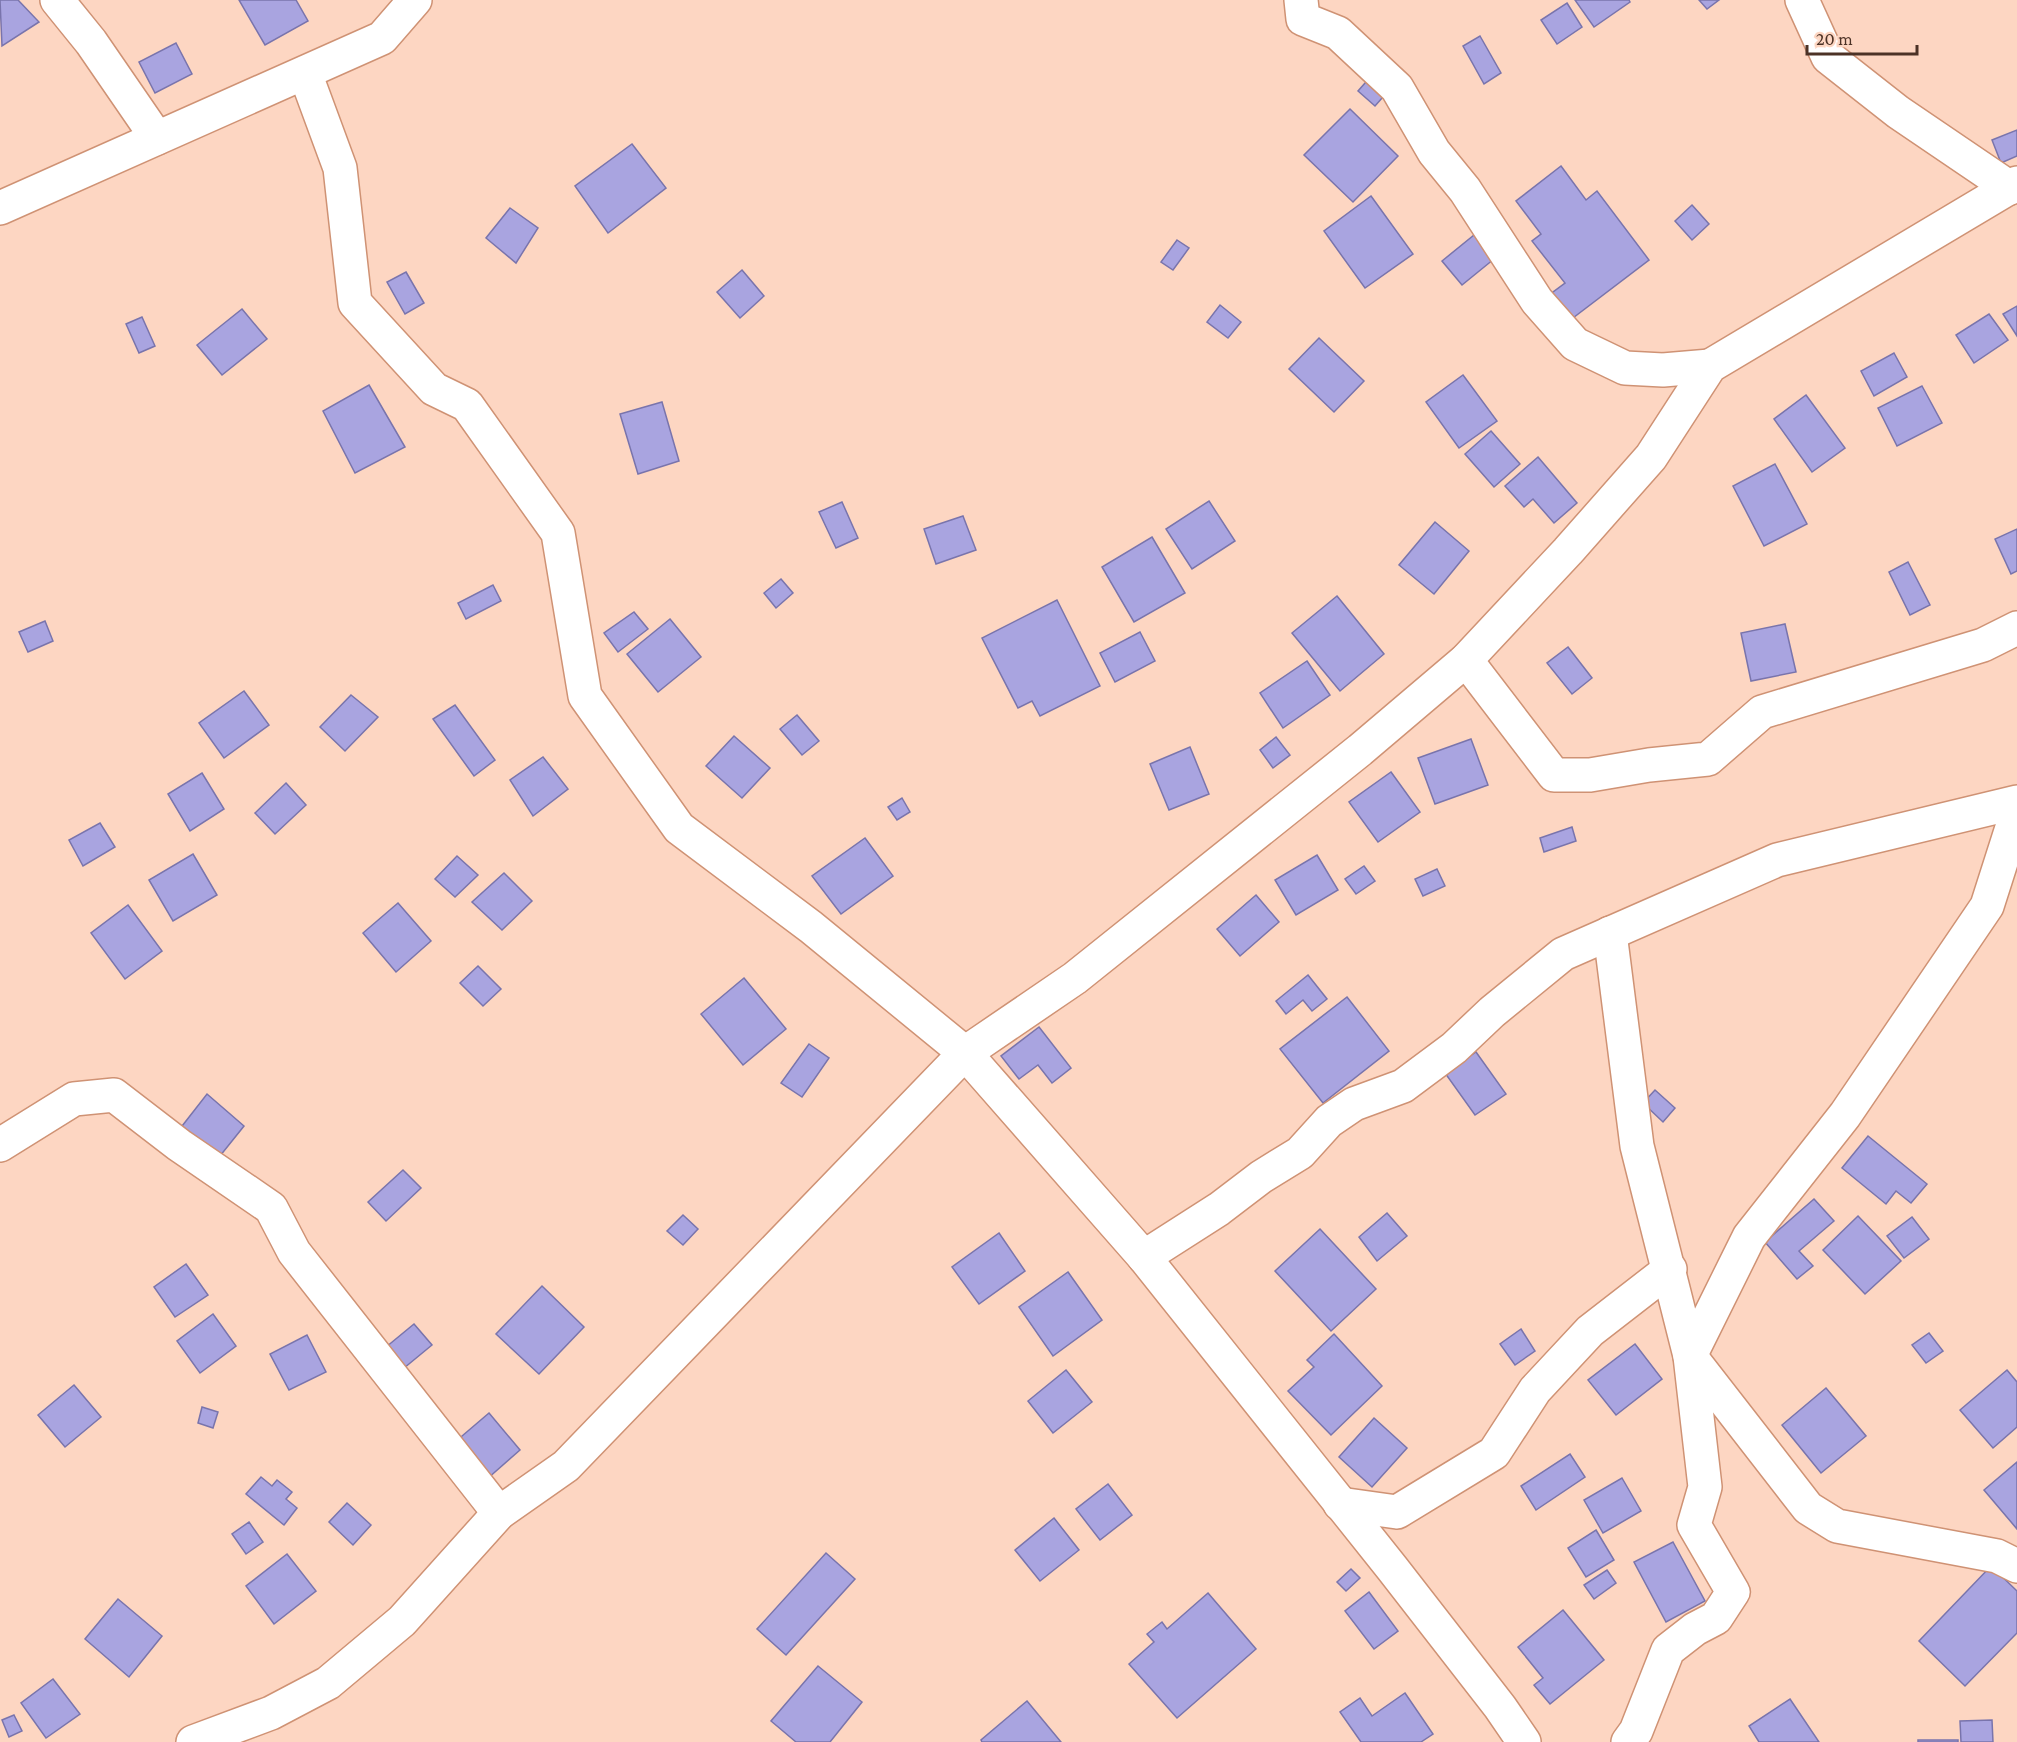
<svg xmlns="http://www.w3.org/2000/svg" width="2017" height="1742" font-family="'Crimson Pro',serif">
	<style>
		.building { fill: #a9a4e0; stroke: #7974ac; stroke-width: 1.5 }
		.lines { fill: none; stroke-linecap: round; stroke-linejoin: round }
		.minor-casing { stroke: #cf9274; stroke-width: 36 }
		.minor { stroke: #fff; stroke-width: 33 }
	</style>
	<rect width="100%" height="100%" fill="#fdd6c2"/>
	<g class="building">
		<polygon points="0,0 18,0 39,22 2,46"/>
		<polygon points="239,0 296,0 308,21 265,45"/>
		<polygon points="1575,0 1629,0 1630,2 1594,27"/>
		<polygon points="1699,0 1719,0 1707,9"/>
		<polygon points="1567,3 1582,27 1557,44 1541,20"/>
		<polygon points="1480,36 1501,73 1484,84 1463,46"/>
		<polygon points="176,43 192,74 155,93 139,62"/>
		<polygon points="1373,74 1390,89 1375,106 1358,91"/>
		<polygon points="1350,109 1398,156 1353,202 1304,155"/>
		<polygon points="2017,130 2017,156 2001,163 1992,140"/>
		<polygon points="632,144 666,188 608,233 575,186"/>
		<polygon points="1561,166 1586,200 1597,191 1649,260 1565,324 1545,298 1565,283 1532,241 1541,234 1516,201"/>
		<polygon points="1371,196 1413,254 1365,288 1324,231"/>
		<polygon points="1692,205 1709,224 1692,240 1675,221"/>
		<polygon points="510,208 538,228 516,263 486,238"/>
		<polygon points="1474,235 1494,259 1462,285 1442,261"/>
		<polygon points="1177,240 1189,248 1173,270 1161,262"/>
		<polygon points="742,270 764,296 740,318 717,292"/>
		<polygon points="406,272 424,303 405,314 387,282"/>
		<polygon points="1220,305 1241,322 1228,338 1207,322"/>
		<polygon points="2017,306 2017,336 2003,314"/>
		<polygon points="242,309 267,339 222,375 197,345"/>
		<polygon points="1989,314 2008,340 1974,363 1956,335"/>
		<polygon points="142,317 155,346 139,353 126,324"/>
		<polygon points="1319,338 1364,381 1334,412 1289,369"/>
		<polygon points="1894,353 1907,377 1874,396 1861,371"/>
		<polygon points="1463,375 1497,421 1459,448 1426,402"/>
		<polygon points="369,385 405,447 355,473 323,411"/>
		<polygon points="1922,386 1942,423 1897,446 1878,408"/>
		<polygon points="1806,395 1845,448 1812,472 1774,419"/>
		<polygon points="662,402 679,461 638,474 620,414"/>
		<polygon points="1491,431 1520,464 1494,487 1465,454"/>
		<polygon points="1538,457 1577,503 1554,523 1533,499 1524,507 1505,486"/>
		<polygon points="1775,464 1807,524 1764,546 1733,486"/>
		<polygon points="1209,501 1235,541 1192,569 1166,529"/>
		<polygon points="842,502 858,538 836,548 819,512"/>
		<polygon points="963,516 976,550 936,564 924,529"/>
		<polygon points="1435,522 1469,551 1434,594 1399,565"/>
		<polygon points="2017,529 2017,571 2011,574 1995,539"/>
		<polygon points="1152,537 1185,593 1134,622 1102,567"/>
		<polygon points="1908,562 1930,605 1910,615 1889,572"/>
		<polygon points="781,579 793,593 776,608 764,593"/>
		<polygon points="493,585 501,601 466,619 458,603"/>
		<polygon points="1337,596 1384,654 1340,691 1292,633"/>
		<polygon points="1057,600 1100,686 1040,716 1032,701 1018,708 982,638"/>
		<polygon points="634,612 648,629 618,652 604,633"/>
		<polygon points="670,619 701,657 658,692 627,654"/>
		<polygon points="45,621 53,641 28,652 19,632"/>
		<polygon points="1785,624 1796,672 1751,681 1741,633"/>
		<polygon points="1140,632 1155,661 1115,682 1100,653"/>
		<polygon points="1568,647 1592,678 1572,694 1547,663"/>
		<polygon points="1307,661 1330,695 1283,728 1260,693"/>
		<polygon points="244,691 269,725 224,758 199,723"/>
		<polygon points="351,695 378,717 345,751 320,727"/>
		<polygon points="455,705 495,760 474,776 433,719"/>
		<polygon points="797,715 819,741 802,755 780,729"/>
		<polygon points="734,736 770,768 742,798 706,766"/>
		<polygon points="1276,737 1290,755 1273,768 1260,750"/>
		<polygon points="1471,739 1488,785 1435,804 1418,758"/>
		<polygon points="1190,747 1209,794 1169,810 1150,764"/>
		<polygon points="543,757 568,789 533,816 510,780"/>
		<polygon points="1391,772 1420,812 1378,842 1349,802"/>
		<polygon points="202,773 224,809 190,831 168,794"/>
		<polygon points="286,783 306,805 275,834 255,813"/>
		<polygon points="902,798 910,812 897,820 888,807"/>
		<polygon points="100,823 115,847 83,866 69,840"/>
		<polygon points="1572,827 1576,841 1544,852 1540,838"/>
		<polygon points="865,838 893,876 841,914 812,876"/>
		<polygon points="193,854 217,895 173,921 149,880"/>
		<polygon points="1317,855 1338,890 1296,915 1275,880"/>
		<polygon points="457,856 478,875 455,897 435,879"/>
		<polygon points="1364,866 1375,881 1356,894 1345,879"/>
		<polygon points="1437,869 1445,886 1423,896 1415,879"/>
		<polygon points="504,873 532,901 502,930 472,902"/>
		<polygon points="1256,895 1279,922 1240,956 1217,929"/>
		<polygon points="398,903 431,941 396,972 363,933"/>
		<polygon points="128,905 162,951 125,979 91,933"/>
		<polygon points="478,966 501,989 483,1006 460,983"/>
		<polygon points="1308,975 1327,999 1312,1011 1303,1000 1286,1014 1276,1001"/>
		<polygon points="744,978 786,1029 743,1065 701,1014"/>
		<polygon points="1347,997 1389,1051 1323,1103 1280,1049"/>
		<polygon points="1039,1027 1071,1068 1052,1083 1038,1065 1019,1079 1001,1056"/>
		<polygon points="809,1044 829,1058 802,1097 781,1083"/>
		<polygon points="1476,1052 1506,1094 1475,1115 1445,1073"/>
		<polygon points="1655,1090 1675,1108 1663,1122 1643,1103"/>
		<polygon points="207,1094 244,1126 216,1161 179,1130"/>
		<polygon points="1868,1136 1927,1184 1911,1203 1896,1191 1886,1204 1842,1168"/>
		<polygon points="403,1170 421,1188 386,1221 368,1202"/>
		<polygon points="1814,1199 1834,1221 1799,1251 1813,1266 1797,1279 1765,1242"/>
		<polygon points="1387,1213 1407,1236 1377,1261 1359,1237"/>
		<polygon points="683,1215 698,1229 683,1245 667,1231"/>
		<polygon points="1858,1216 1901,1261 1865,1294 1823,1250"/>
		<polygon points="1912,1217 1929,1239 1904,1258 1887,1236"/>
		<polygon points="1320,1229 1376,1289 1331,1331 1275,1271"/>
		<polygon points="999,1233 1025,1271 979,1304 952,1267"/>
		<polygon points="186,1264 208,1295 175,1317 154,1287"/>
		<polygon points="1068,1272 1102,1320 1053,1356 1019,1307"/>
		<polygon points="542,1286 584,1327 539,1374 496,1334"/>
		<polygon points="213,1314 236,1346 200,1373 177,1341"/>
		<polygon points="414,1324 432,1345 398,1373 380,1352"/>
		<polygon points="1521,1329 1535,1351 1515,1365 1500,1344"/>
		<polygon points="1929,1333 1943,1351 1926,1363 1912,1345"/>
		<polygon points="1334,1334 1382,1386 1331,1435 1288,1391 1314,1367 1307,1360"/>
		<polygon points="307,1335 326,1372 289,1390 270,1354"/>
		<polygon points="1635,1344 1662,1379 1616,1415 1588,1380"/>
		<polygon points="1066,1370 1092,1402 1053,1433 1028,1401"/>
		<polygon points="2007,1370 2017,1382 2017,1427 1993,1448 1960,1410"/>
		<polygon points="74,1385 101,1417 65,1447 38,1415"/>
		<polygon points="1826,1388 1866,1436 1821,1473 1782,1425"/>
		<polygon points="202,1407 218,1412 213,1428 198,1423"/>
		<polygon points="489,1413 520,1450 487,1479 455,1442"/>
		<polygon points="1374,1418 1407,1448 1372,1487 1339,1457"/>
		<polygon points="1570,1454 1585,1477 1536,1510 1521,1486"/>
		<polygon points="2017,1462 2017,1529 1984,1490"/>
		<polygon points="261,1477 272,1486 277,1480 292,1492 286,1499 297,1508 284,1525 246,1494"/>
		<polygon points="1622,1478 1641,1511 1603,1533 1584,1500"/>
		<polygon points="1108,1484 1132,1515 1100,1540 1076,1509"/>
		<polygon points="347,1503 371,1525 353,1545 329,1522"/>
		<polygon points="1054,1518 1079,1550 1040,1581 1015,1550"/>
		<polygon points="249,1522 263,1542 246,1554 232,1534"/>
		<polygon points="1596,1530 1614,1560 1586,1577 1568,1548"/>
		<polygon points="1673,1542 1705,1601 1666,1622 1634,1562"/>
		<polygon points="826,1553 855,1579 786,1655 757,1629"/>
		<polygon points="287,1554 316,1591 274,1624 246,1586"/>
		<polygon points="1991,1566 2017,1591 2017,1633 1965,1686 1919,1641"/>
		<polygon points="1351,1569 1360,1578 1346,1591 1337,1582"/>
		<polygon points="1607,1570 1616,1583 1594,1599 1584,1585"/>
		<polygon points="1369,1592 1398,1631 1374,1649 1345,1611"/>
		<polygon points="1208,1593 1256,1649 1177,1718 1129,1664 1154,1642 1147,1634 1162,1622 1167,1629"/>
		<polygon points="118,1599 162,1636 129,1677 85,1639"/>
		<polygon points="1563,1610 1604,1660 1550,1704 1534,1685 1543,1678 1518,1647"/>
		<polygon points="818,1666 862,1702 830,1742 796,1742 771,1721"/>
		<polygon points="53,1679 80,1714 46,1738 21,1703"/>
		<polygon points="1405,1693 1433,1734 1421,1742 1361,1742 1340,1712 1360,1698 1372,1716"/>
		<polygon points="1790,1699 1819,1742 1759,1742 1749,1726"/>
		<polygon points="1027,1701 1061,1742 982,1742 981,1740"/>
		<polygon points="14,1715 22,1731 9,1737 2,1720"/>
		<polygon points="1992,1720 1993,1742 1961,1742 1960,1721"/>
		<rect x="1918" y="1740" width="40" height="2"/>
	</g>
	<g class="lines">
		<g class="minor-casing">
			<g id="minor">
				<polyline points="57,0 91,42 157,138"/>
				<polyline points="1301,0 1303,19 1338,33 1397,88 1434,152 1465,190 1537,301 1575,344 1625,368 1663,370 1710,366"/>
				<polyline points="1802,0 1828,57 1898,112 2010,188"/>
				<polyline points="305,73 340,168 355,303 434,389 467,405 558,533 585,696 679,828 811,927 965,1053 1144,1257 1392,1568 1500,1707 1524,1742"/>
				<polyline points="0,208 382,38 415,0"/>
				<polyline points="1466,660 1554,775 1590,775 1649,765 1708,759 1762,712 1983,645 2017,628"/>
				<polyline points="1610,933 1637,1146 1690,1356 1808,1508 1837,1526 1997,1556 2017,1566"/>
				<polyline points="0,1145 74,1099 114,1095 179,1145 271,1208 294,1252 499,1513"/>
				<polyline points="1144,1257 1219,1209 1261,1177 1300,1153 1329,1121 1354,1104 1403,1086 1454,1048 1492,1012 1563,954 1777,860 2017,802"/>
				<polyline points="1340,1504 1397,1512 1494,1453 1535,1390 1590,1331 1670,1269"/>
				<polyline points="193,1742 271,1713 328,1683 402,1621 499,1513 566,1466 965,1053 1075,978 1360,750 1466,660 1568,551 1651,457 1710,366 2017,183"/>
				<polyline points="1628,1742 1636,1731 1668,1650 1695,1629 1716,1618 1733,1592 1694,1525 1705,1487 1690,1356 1749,1237 1845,1115 1987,906 2017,812"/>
			</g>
		</g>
		<use href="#minor" class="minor"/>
	</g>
	<path d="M1807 45v9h110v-9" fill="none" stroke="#4c3226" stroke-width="3"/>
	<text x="1816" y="45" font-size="18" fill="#4c3226" stroke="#fdd6c2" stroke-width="4.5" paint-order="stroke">20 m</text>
</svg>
